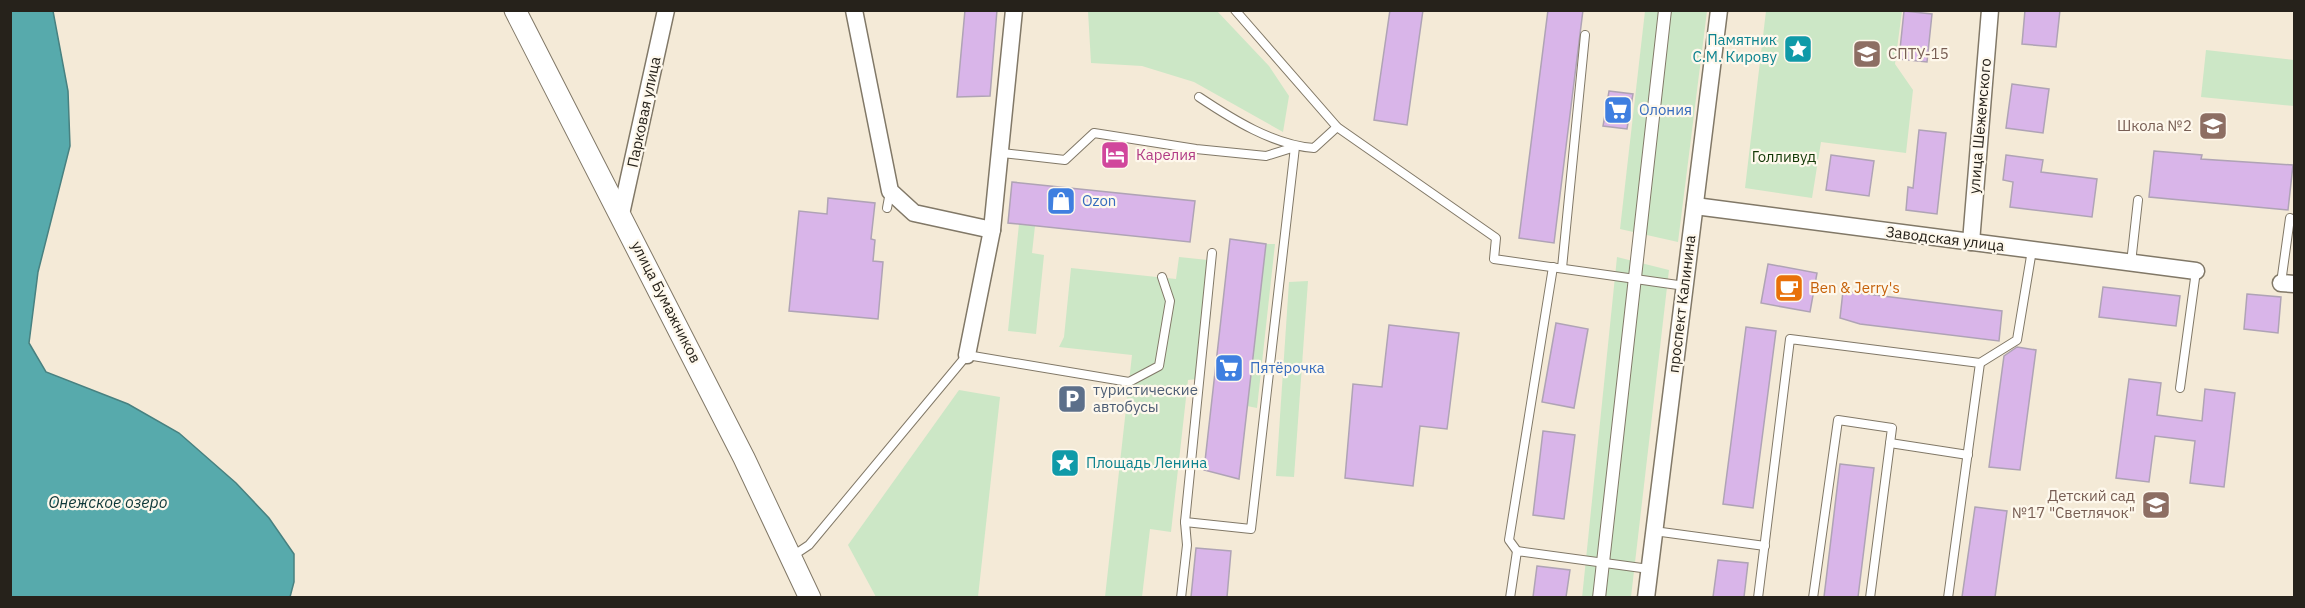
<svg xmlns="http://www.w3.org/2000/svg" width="2305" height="608" font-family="'IBM Plex Sans',sans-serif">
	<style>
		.green { fill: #cce7c6 }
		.water { fill: #57aaac; stroke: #488180; stroke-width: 1.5 }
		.building { fill: #d9b5e9; stroke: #afa3b5; stroke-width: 1.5 }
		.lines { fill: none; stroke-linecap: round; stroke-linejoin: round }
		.service-casing { stroke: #817867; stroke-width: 10 }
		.pedestrian-casing { stroke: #817867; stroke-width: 14 }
		.minor-casing { stroke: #817867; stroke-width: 19 }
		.tertiary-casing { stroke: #817867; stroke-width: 23 }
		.service { stroke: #fff; stroke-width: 8 }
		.pedestrian { stroke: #fff; stroke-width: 12 }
		.minor { stroke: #fff; stroke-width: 16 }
		.tertiary { stroke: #fff; stroke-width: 21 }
		.labels { text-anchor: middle; stroke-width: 4.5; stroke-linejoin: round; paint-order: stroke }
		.culture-label { font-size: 15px; fill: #0d838f; stroke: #fef8ec; text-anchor: end }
		.education-label { font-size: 15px; fill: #785e54; stroke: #fef8ec; text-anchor: end }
		.shop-label { font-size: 15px; fill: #366cbe; stroke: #fef8ec; text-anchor: start }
		.street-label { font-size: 15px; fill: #26221b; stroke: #fef8ec }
		.hotel-label { font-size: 15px; fill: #b23c85; stroke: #fef8ec; text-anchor: start }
		.park-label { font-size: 15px; fill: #123907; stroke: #fef8ec }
		.food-label { font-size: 15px; fill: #c56008; stroke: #fef8ec; text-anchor: start }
		.service-label { font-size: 15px; fill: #4e5e75; stroke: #fef8ec; text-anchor: start }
		.water-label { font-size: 16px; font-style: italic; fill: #0d3738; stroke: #fef8ec }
	</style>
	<rect width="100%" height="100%" fill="#f4ead7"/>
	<g class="green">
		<polygon points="1088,11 1217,11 1269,66 1289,96 1283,132 1194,82 1142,66 1091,63"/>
		<polygon points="1645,11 1707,11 1678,242 1620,229"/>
		<polygon points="1766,11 1902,11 1895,64 1913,90 1906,153 1821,142 1812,198 1745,188"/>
		<polygon points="2206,50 2294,60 2294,106 2201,97"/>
		<polygon points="1019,224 1035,226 1032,253 1044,255 1036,334 1008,331"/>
		<polygon points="1266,244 1275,244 1257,408 1247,406"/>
		<polygon points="1179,257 1208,260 1196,379 1188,380 1171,532 1150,529 1142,597 1105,597 1132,355 1059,347 1064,337 1071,268 1176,279"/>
		<polygon points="1617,257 1669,270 1631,597 1582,598"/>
		<polygon points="1308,281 1294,477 1276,476 1289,282"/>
		<polygon points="959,390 1000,397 978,597 876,597 848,545"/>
	</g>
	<polygon class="water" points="10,11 53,11 68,91 70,146 38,272 29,343 46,372 128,404 179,433 236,483 269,518 294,554 294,582 290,597 11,597"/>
	<g class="building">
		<polygon points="965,10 997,10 990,96 957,97"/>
		<polygon points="1390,10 1423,10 1407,125 1374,120"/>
		<polygon points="1548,10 1583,10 1554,243 1519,238"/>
		<polygon points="2025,10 2060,10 2056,47 2022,44"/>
		<polygon points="1904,11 1932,14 1927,62 1899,59"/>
		<polygon points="2012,84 2049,89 2043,133 2006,128"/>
		<polygon points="1609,91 1633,94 1627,129 1603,126"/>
		<polygon points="1919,130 1946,133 1937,214 1906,210 1908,187 1913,188"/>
		<polygon points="2154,151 2202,155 2201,159 2293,165 2288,210 2149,197"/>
		<polygon points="1831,155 1874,161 1869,196 1826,190"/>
		<polygon points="2006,155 2043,160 2041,172 2097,179 2092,217 2010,207 2013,182 2003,180"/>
		<polygon points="1012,182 1195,201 1190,242 1008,223"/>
		<polygon points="828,198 875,203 871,239 875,240 873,261 883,262 878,319 789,311 799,211 827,214"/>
		<polygon points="1230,239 1266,244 1239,479 1204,470"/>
		<polygon points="1768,264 1817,273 1810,312 1761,303"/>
		<polygon points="2103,287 2180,296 2176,326 2099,317"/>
		<polygon points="1843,291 2002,311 1999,341 1860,324 1840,318"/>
		<polygon points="2247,294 2281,297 2278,333 2244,329"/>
		<polygon points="1556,323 1588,329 1574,408 1542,402"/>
		<polygon points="1389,325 1459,333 1447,429 1420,426 1413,486 1345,478 1353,384 1382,387"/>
		<polygon points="1746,327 1776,331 1753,508 1723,504"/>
		<polygon points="2017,347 2036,350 2020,470 1989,467 2004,356"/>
		<polygon points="2129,379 2161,383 2157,415 2202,421 2205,389 2235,393 2224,487 2190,483 2195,441 2155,436 2149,482 2116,478"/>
		<polygon points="1543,431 1575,435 1564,519 1533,515"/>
		<polygon points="1840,464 1874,468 1858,597 1824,597"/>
		<polygon points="1975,507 2007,511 1995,597 1962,597"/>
		<polygon points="1196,548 1231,551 1227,597 1191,597"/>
		<polygon points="1718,560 1748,563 1744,597 1713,597"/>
		<polygon points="1537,566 1570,570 1566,597 1533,597"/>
	</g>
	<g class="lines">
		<g class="service-casing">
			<g id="service">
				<polyline points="1235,10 1337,127 1496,238 1494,259 1685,286"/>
				<path d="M 1199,97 C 1232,119 1273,145 1314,148 L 1337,127"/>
				<polyline points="1002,153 1065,160 1094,133 1196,149 1266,156 1295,147 1251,529 1185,522"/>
				<polyline points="887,208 890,192"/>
				<polyline points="2131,263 2138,200"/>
				<polyline points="1562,268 1585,35"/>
				<polyline points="2281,283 2290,218"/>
				<polyline points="1980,363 2017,340 2032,250"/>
				<polyline points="2180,388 2196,271"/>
				<polyline points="1890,443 1968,455"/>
				<polyline points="1654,531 1765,546"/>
				<polyline points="1517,551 1509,540 1553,267"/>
				<polyline points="791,557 809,545 967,355 1129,382 1159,366 1170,301 1162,277"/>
				<polyline points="1181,598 1187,545 1185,522 1212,253"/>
				<polyline points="1510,598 1517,551 1649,569"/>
				<polyline points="1758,598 1790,339 1980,363 1948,598"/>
				<polyline points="1813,598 1838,420 1892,428 1870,598"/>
			</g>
		</g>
		<g class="pedestrian-casing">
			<polyline id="pedestrian" points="1599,598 1665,10"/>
		</g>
		<g class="minor-casing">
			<g id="minor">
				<polyline points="854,10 890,191 914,213 992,230"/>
				<polyline points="1695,206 2196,271"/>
				<polyline points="621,214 666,10"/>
				<polyline points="1971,242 1990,10"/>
				<polyline points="2281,283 2294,284"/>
				<polyline points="967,355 992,230 1014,10"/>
				<polyline points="1646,598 1719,10"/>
			</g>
		</g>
		<g class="tertiary-casing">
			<polyline id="tertiary" points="515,10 744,458 810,598"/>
		</g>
		<use href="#service" class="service"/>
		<use href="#pedestrian" class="pedestrian"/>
		<use href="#minor" class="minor"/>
		<use href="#tertiary" class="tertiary"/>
	</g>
	<defs>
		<g id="sight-square" transform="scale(1.5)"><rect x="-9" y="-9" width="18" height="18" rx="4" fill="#0f9aa8" stroke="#fef8ec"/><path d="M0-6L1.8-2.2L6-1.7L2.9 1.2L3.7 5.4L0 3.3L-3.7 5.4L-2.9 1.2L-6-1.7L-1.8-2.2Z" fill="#fff"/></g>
		<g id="university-square" transform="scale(1.5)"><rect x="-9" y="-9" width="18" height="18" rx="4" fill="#8d6e63" stroke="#fef8ec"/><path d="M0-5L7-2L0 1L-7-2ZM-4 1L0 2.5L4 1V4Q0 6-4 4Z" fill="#fff"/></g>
		<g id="supermarket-square" transform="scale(1.5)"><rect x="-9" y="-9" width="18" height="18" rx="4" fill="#3f7fe0" stroke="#fef8ec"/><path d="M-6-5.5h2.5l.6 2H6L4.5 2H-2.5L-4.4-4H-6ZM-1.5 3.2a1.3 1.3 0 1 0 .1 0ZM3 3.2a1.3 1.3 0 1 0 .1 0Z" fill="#fff"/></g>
		<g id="school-square" transform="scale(1.5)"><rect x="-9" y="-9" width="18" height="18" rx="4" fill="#8d6e63" stroke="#fef8ec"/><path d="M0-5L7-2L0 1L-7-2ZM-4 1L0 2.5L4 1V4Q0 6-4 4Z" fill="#fff"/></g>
		<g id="hotel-square" transform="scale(1.5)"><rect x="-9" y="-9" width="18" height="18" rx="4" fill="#d1479c" stroke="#fef8ec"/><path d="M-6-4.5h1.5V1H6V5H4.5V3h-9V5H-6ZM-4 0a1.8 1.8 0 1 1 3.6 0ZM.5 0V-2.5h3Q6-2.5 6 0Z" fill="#fff"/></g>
		<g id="shop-square" transform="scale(1.5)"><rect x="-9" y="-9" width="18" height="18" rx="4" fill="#3f7fe0" stroke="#fef8ec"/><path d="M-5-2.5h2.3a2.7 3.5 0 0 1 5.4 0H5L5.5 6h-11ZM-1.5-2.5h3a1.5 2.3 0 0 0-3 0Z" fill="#fff"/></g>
		<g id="cafe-square" transform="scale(1.5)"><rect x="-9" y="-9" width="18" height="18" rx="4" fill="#e8710a" stroke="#fef8ec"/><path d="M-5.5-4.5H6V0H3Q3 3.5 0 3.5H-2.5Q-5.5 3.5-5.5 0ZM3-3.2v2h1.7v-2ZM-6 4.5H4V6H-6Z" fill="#fff"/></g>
		<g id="parking-square" transform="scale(1.5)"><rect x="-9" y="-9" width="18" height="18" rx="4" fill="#5c6f8a" stroke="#fef8ec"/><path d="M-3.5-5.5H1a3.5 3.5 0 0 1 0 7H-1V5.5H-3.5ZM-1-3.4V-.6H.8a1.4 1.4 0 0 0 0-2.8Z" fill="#fff"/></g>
	</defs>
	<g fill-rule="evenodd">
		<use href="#sight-square" x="1798" y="49"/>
		<use href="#university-square" x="1867" y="54"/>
		<use href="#supermarket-square" x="1618" y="110"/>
		<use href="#school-square" x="2213" y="126"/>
		<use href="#hotel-square" x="1115" y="155"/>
		<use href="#shop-square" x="1061" y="201"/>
		<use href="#cafe-square" x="1789" y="288"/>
		<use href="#supermarket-square" x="1229" y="368"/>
		<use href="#parking-square" x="1072" y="399"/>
		<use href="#sight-square" x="1065" y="463"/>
		<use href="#school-square" x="2156" y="505"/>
	</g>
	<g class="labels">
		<g class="culture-label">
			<text x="1777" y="45">Памятник<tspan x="1777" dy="17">С.М. Кирову</tspan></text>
			<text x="1086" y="468" text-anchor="start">Площадь Ленина</text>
		</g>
		<g class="education-label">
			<text x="1888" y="59" text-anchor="start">СПТУ-15</text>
			<text x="2192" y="131">Школа №2</text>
			<text x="2135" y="501">Детский сад<tspan x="2135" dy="17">№17 "Светлячок"</tspan></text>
		</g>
		<g class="shop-label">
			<text x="1639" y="115">Олония</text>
			<text x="1082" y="206">Ozon</text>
			<text x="1250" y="373">Пятёрочка</text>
		</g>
		<g class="street-label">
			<text transform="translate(644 112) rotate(-78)" y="5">Парковая улица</text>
			<text transform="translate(1980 126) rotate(-85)" y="5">улица Шежемского</text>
			<text transform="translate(1945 239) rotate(7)" y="5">Заводская улица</text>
			<text transform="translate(666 302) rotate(63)" y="5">улица Бумажников</text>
			<text transform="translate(1682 304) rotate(-83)" y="5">проспект Калинина</text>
		</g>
		<g class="hotel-label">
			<text x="1136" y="160">Карелия</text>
		</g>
		<g class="park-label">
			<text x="1784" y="162">Голливуд</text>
		</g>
		<g class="food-label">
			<text x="1810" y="293">Ben &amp; Jerry's</text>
		</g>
		<g class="service-label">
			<text x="1093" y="395">туристические<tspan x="1093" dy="17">автобусы</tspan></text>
		</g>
		<g class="water-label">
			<text x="108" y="508">Онежское озеро</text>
		</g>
	</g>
	<rect width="2305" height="608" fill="none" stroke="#26221b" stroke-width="24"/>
</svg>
